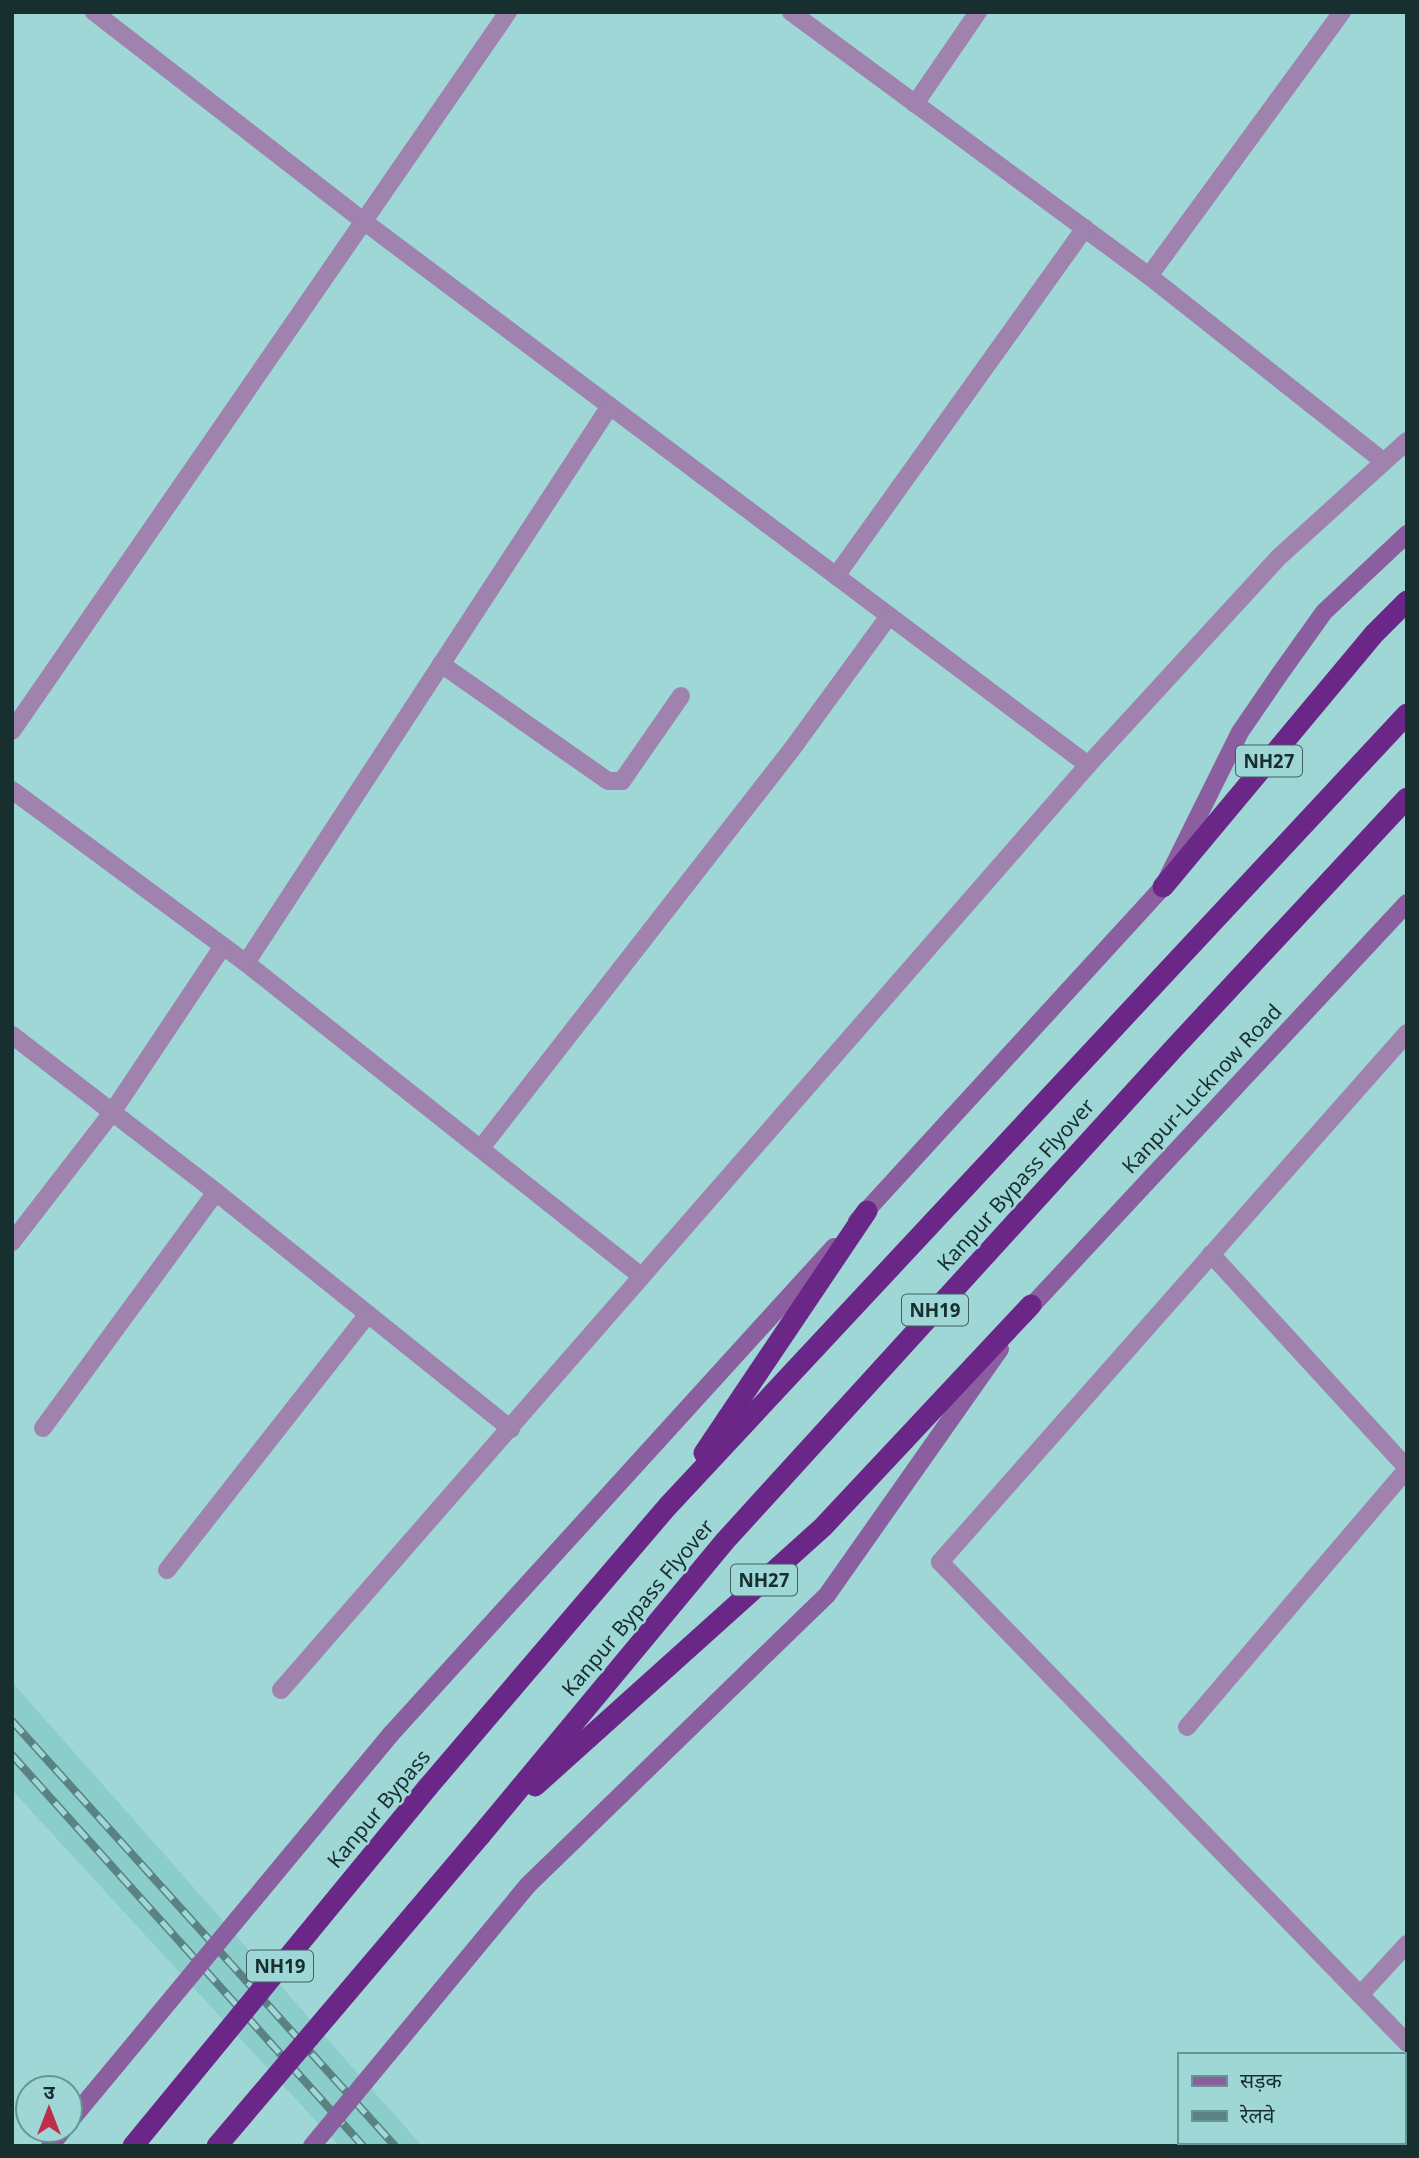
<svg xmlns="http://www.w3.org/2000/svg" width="1419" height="2158" font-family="Georgia,'Noto Sans Devanagari',serif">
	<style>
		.built { fill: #8acdcb }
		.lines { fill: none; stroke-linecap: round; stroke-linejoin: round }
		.lane { stroke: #9f82ae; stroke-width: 18 }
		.street { stroke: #9f82ae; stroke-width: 18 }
		.secondary { stroke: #8a5e9f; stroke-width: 18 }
		.highway { stroke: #6b2787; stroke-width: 21 }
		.rail-casing { stroke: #5a8282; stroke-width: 8 }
		.rail { stroke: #9ed7d6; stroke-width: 5; stroke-dasharray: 16; stroke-linecap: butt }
		.secondary-bridge { stroke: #8a5e9f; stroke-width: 18 }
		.highway-bridge { stroke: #6b2787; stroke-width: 21 }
		.labels { text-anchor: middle; stroke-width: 5; stroke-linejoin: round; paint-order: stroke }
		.shield { fill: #9ed7d6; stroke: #406161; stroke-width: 2 }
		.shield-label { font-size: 19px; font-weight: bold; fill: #182f2f }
		.street-label { font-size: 21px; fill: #182f2f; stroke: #9ed7d6 }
	</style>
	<rect width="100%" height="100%" fill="#9ed7d6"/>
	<polygon class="built" points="12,1682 422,2146 339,2146 12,1790"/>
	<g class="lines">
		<g class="lane">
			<polyline points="940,1562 1407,2043"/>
			<polyline points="1360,1995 1407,1944"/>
		</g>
		<g class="street">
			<polyline points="94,12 362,220 1088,765"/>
			<polyline points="791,12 1149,276 1383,461"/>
			<polyline points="915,104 978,12"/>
			<polyline points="1149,276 1342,12"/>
			<polyline points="836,576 1085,228"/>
			<polyline points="441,664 608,781 622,781 681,696"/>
			<polyline points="12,731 508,12"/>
			<polyline points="12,790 246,963 641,1276"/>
			<polyline points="246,963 610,406"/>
			<polyline points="12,1035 216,1192 511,1429"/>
			<polyline points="481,1148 792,749 889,616"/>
			<polyline points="12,1242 111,1114 223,946"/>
			<polyline points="1211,1254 1407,1468"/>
			<polyline points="43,1428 216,1192"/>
			<polyline points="940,1562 1407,1033"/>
			<polyline points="167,1570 368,1314"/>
			<polyline points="281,1690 1088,765 1279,557 1407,441"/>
			<polyline points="1187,1727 1407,1469"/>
		</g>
		<g class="secondary">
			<polyline points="857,1221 1163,887 1240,732 1277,678 1324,612 1407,534"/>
			<polyline points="1024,1314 1407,903"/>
			<polyline points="391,1734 834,1247"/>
			<polyline points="528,1885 827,1595 1000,1349"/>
			<polyline points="50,2146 63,2130"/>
		</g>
		<g class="highway">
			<polyline points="1163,887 1374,634 1407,601"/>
			<polyline points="704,1453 867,1211"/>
			<polyline points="535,1786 823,1527 1031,1305"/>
			<polyline points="428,1787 667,1507 1407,714"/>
			<polyline points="480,1836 725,1541 1176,1046 1407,798"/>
		</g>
		<g class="rail-casing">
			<g id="rail">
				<polyline points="12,1721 395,2146"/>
				<polyline points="12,1755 363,2146"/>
			</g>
		</g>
		<use href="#rail" class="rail"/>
		<g class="secondary-bridge">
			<polyline points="70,2121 391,1734"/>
			<polyline points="312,2146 528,1885"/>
		</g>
		<g class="highway-bridge">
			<polyline points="133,2146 428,1787"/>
			<polyline points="217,2146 480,1836"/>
		</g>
	</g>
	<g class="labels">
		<g class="shield">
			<rect x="1236" y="745.5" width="66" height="31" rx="5"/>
			<rect x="902" y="1294.5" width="66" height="31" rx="5"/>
			<rect x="731" y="1564.5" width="66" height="31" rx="5"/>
			<rect x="247" y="1950.5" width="66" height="31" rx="5"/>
		</g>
		<g class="shield-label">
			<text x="1269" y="768">NH27</text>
			<text x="935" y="1317">NH19</text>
			<text x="764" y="1587">NH27</text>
			<text x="280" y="1973">NH19</text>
		</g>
		<g class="street-label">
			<text transform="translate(1202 1089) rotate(-47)" y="7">Kanpur-Lucknow Road</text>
			<text transform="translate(1016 1185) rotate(-48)" y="7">Kanpur Bypass Flyover</text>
			<text transform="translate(638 1608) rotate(-50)" y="7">Kanpur Bypass Flyover</text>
			<text transform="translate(379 1809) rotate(-50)" y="7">Kanpur Bypass</text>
		</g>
	</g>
	<rect width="1419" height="2158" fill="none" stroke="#182f2f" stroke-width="28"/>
	<rect x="1178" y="2053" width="228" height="91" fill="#9ed7d6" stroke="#689493" stroke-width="2"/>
	<rect x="1192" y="2076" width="35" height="10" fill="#8a5e9f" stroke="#689493" stroke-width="2"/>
	<text x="1240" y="2088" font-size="21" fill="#182f2f">सड़क</text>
	<rect x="1192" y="2111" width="35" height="10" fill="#5a8282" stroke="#689493" stroke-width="2"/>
	<text x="1240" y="2123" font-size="21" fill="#182f2f">रेलवे</text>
	<g transform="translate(49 2109)"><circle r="33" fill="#9ed7d6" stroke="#689493" stroke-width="2"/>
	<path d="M0-5L12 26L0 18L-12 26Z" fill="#be2e4c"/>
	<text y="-10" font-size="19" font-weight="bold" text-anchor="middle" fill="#182f2f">उ</text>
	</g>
</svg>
